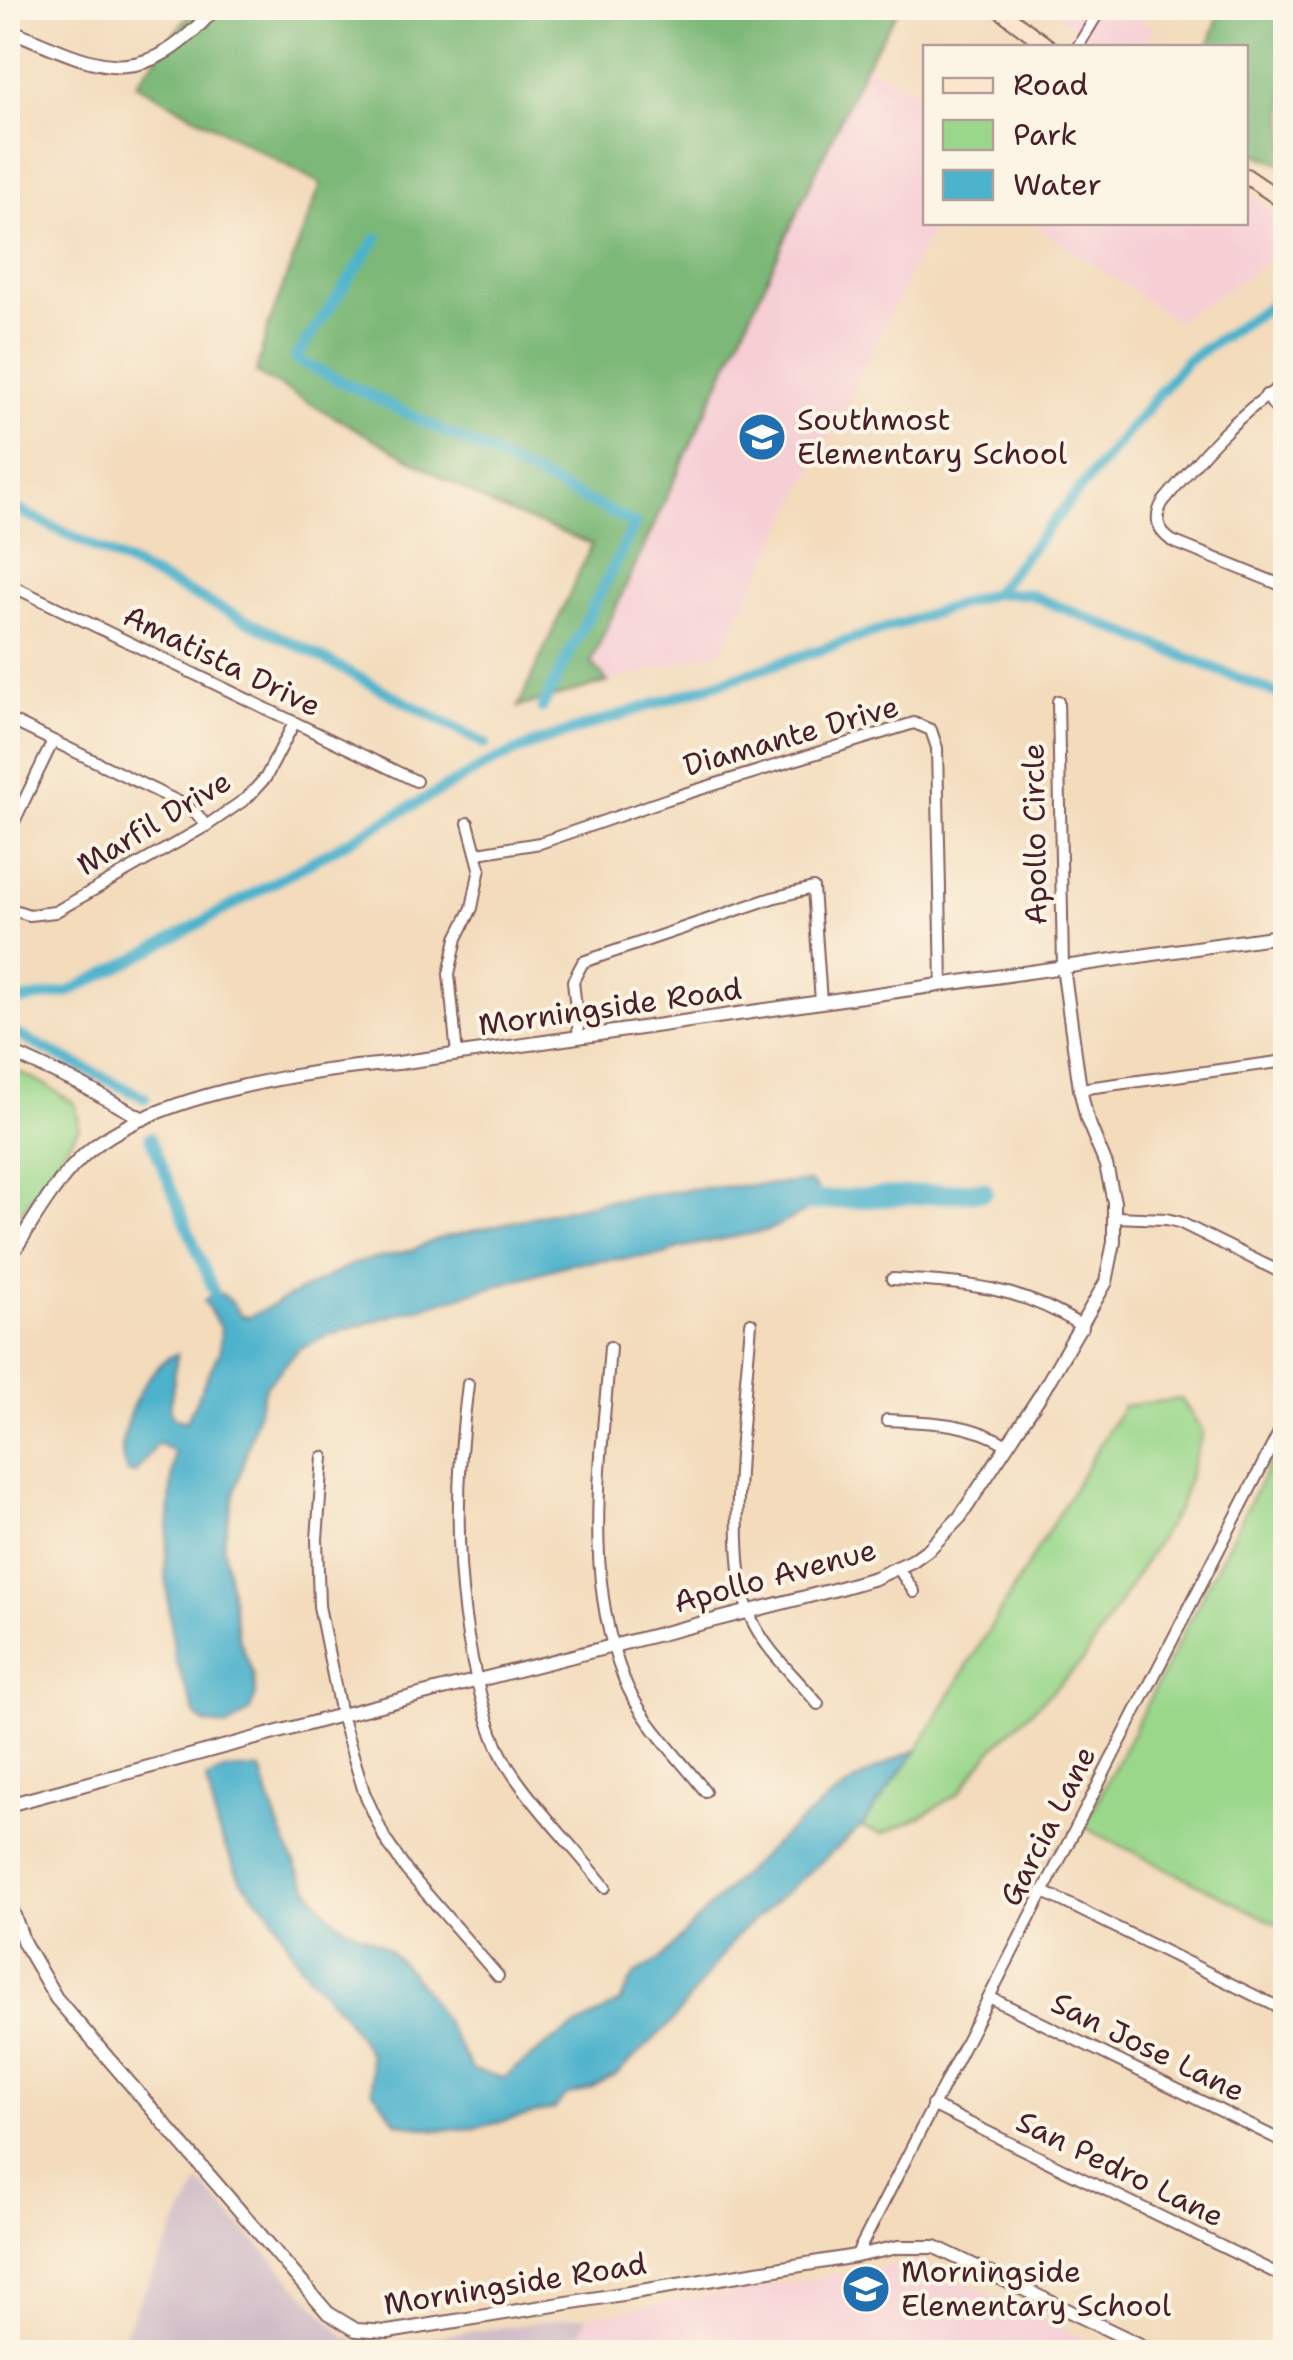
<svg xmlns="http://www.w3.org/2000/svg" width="1293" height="2360" font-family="'Shantell Sans',sans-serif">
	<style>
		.built { fill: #f6cfd5 }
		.industrial { fill: #d1bdc8 }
		.green { fill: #9ad78b; stroke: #727b5b; stroke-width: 2.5 }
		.forest { fill: #7bb877; stroke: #626c51; stroke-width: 2.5 }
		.water { fill: #4db2cc; stroke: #4c687c; stroke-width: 2.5 }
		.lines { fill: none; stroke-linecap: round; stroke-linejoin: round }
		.canal { stroke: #4db2cc; stroke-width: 11 }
		.river { stroke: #4db2cc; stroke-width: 20 }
		.minor-casing { stroke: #85615e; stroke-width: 14 }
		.tertiary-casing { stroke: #85615e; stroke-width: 16 }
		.secondary-casing { stroke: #85615e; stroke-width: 18 }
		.minor { stroke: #fff; stroke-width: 10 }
		.tertiary { stroke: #fff; stroke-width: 12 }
		.secondary { stroke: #fce5cf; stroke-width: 14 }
		.labels { text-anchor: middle; stroke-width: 8; stroke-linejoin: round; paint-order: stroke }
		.poi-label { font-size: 30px; fill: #4a1f2b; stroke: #fcf5e5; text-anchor: start }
		.street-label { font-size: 30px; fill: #4a1f2b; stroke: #fcf5e5 }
	</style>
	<rect width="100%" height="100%" fill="#fcf5e5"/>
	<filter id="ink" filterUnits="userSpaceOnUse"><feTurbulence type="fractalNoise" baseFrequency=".01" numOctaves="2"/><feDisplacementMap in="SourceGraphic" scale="20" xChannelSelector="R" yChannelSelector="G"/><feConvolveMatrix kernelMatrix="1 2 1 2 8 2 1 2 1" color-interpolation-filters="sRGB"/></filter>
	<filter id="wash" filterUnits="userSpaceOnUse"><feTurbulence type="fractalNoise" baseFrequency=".0048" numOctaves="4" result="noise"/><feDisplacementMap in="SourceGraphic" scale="40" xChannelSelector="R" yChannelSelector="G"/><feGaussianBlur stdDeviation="2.25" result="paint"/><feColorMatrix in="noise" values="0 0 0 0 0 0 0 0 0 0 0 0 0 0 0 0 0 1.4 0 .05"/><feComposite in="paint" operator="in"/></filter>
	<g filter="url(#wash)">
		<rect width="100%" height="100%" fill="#f3dbbc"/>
		<g class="built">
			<polygon points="1050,8 1126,8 1153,28 1144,47 1098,47"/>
			<polygon points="865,65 925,94 926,222 935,223 722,651 608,682 591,662"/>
			<polygon points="1246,193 1285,220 1285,244 1247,277 1176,321 1034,224 1246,222"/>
			<polygon points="920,2261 1113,2352 570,2352 588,2316"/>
		</g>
		<polygon class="industrial" points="199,2182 346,2338 376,2344 588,2316 570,2352 114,2352"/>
		<g class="green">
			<polygon points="8,1067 46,1085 76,1105 79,1128 8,1231"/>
			<polygon points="1181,1399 1203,1432 1179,1507 1083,1661 992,1749 959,1793 919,1818 882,1834 861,1827 917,1750 1123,1406"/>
			<polygon points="1285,1433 1285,1928 1084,1827"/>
		</g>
		<g class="forest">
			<polygon points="194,8 900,8 865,65 591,662 608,682 518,707 592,544 497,508 256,373 268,327 321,184 136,84"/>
			<polygon points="1221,8 1285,8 1285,166 1246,150 1246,48 1208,47"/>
		</g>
		<g class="water">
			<path d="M 809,1182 L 816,1187 L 822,1203 L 769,1230 L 678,1248 L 665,1255 L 573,1263 L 330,1334 L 299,1349 L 265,1387 L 235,1491 L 223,1544 L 238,1636 L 253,1674 L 256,1695 L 249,1712 L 228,1727 L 205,1723 L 196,1716 L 175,1658 L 165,1572 L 174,1452 L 158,1443 L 135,1473 L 129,1473 C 106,1446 146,1362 177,1354 L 170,1409 L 173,1417 L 186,1422 L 220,1350 L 221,1329 L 204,1301 L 214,1292 C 227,1293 234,1306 241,1316 L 249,1317 L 353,1264 L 413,1250 L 437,1239 L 598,1202 L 691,1189 Z"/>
			<path d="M 917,1750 L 861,1827 L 739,1933 L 673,2021 L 616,2075 L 590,2089 L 565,2096 L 555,2109 L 475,2128 L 437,2130 L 397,2122 L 373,2091 L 369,2053 L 345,2016 L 300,1965 L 272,1914 L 240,1879 L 217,1828 L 207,1780 C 222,1767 241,1768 261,1770 C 274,1817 297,1887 336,1920 C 351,1933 374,1937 389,1951 C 426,1983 448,2028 472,2070 L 504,2078 L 552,2041 L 620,2002 L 635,1974 L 661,1959 C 731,1884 819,1787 917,1750 Z"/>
		</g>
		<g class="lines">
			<g class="canal">
				<polyline points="377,238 295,359 635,524 542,708"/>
				<polyline points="8,505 309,651 485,744"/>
				<polyline points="994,593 1186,361 1286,295"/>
				<polyline points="8,1003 68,992 135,959 488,764 538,742 994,593 1028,594 1286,697"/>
				<polyline points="8,1030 145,1098"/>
				<polyline points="150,1137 214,1292"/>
			</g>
			<polyline class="river" points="795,1202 983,1191"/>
		</g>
	</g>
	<g filter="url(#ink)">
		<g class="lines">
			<g class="minor-casing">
				<g id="minor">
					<polyline points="1077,48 1101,8"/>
					<path d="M 1286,383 C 1235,415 1200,457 1163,502 C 1153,518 1158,531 1172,541 L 1286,587"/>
					<polyline points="1266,395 1286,423"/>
					<polyline points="8,584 416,781"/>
					<polyline points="1058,701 1063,967"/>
					<polyline points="8,719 181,803 197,814 206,826"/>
					<polyline points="8,834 53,741"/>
					<polyline points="478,853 540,843 668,799 914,723 931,730 937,748 942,984"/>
					<polyline points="8,908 29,915 55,912 206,826 247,798 266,777 294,723"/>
					<polyline points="579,1036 573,981 583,962 772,898 813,888 821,1002"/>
					<polyline points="457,1055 449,974 457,938 472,908 480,868 468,823"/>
					<polyline points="1080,1089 1286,1061"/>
					<polyline points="1115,1217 1166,1219 1179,1222 1286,1275"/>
					<path d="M 892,1279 C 964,1283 1021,1286 1083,1327"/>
					<path d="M 751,1323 C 746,1394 723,1560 752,1620 C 766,1651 797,1678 818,1704"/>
					<path d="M 610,1347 C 602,1457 582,1574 624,1679 C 640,1720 678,1756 705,1791"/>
					<path d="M 468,1384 C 454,1490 453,1600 483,1704 C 490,1728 498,1753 513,1774 C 540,1814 576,1849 605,1887"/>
					<path d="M 887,1420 C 929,1422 970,1422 1007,1445"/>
					<polyline points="323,1457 317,1539 319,1606 341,1715 364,1792 385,1839 406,1870 498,1976"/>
					<polyline points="898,1568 914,1592"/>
					<polyline points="1042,1891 1286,2011"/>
					<polyline points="989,1997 1286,2143"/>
					<polyline points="932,2105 1286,2278"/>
					<polyline points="856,2256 1286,1419"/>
				</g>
			</g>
			<g class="tertiary-casing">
				<g id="tertiary">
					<path d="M 8,29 C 100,68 140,94 215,8"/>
					<polyline points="8,1051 80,1084 143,1119"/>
					<path d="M 8,1260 C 30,1227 50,1189 79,1160 C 142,1095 310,1070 398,1063 L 1286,935"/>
					<polyline points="8,1805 341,1715 833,1590 875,1578 912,1561 930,1548 960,1517 1041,1394 1106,1282 1114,1242 1114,1202 1106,1165 1087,1119 1080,1089 1063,967"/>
					<polyline points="8,1899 24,1943 56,1998 328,2313 356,2330 388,2332 856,2256 898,2247 935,2247 1155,2352"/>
				</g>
			</g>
			<g class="secondary-casing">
				<g id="secondary">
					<polyline points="997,8 1050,48"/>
					<polyline points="1246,176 1286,203"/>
				</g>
			</g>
			<use href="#minor" class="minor"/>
			<use href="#tertiary" class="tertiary"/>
			<use href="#secondary" class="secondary"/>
		</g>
	</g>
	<defs>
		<g id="school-disc" transform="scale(2.5)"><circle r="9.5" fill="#1f6fb2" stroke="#fcf5e5"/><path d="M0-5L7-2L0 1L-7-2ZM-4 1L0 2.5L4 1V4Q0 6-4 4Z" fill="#fff"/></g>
	</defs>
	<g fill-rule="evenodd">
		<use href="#school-disc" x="762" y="437"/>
		<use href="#school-disc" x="866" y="2289"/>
	</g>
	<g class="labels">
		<g class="poi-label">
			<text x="797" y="430">Southmost<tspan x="797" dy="34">Elementary School</tspan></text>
			<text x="901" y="2282">Morningside<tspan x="901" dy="34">Elementary School</tspan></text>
		</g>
		<g class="street-label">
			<text transform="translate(222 661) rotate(26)" y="10">Amatista Drive</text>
			<text transform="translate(791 736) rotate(-16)" y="10">Diamante Drive</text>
			<text transform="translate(154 823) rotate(-31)" y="10">Marfil Drive</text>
			<text transform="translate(1035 834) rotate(-91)" y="10">Apollo Circle</text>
			<text transform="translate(610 1007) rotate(-8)" y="10">Morningside Road</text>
			<text transform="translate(775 1576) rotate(-15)" y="10">Apollo Avenue</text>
			<text transform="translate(1048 1826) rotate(-63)" y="10">Garcia Lane</text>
			<text transform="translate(1148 2047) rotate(26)" y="10">San Jose Lane</text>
			<text transform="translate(1120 2169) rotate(26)" y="10">San Pedro Lane</text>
			<text transform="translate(515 2284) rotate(-9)" y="10">Morningside Road</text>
		</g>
	</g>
	<rect width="1293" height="2360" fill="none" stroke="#fcf5e5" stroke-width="40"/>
	<rect x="923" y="45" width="325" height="180" fill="#fcf5e5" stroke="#b59f9b" stroke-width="2.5"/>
	<rect x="943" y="78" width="50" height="15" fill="#fce5cf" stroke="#b59f9b" stroke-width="2.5"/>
	<text x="1013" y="95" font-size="30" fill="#4a1f2b">Road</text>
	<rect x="943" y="120" width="50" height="30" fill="#9ad78b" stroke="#b59f9b" stroke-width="2.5"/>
	<text x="1013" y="145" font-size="30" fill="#4a1f2b">Park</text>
	<rect x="943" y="170" width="50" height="30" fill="#4db2cc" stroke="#b59f9b" stroke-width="2.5"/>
	<text x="1013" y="195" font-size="30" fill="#4a1f2b">Water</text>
</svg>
